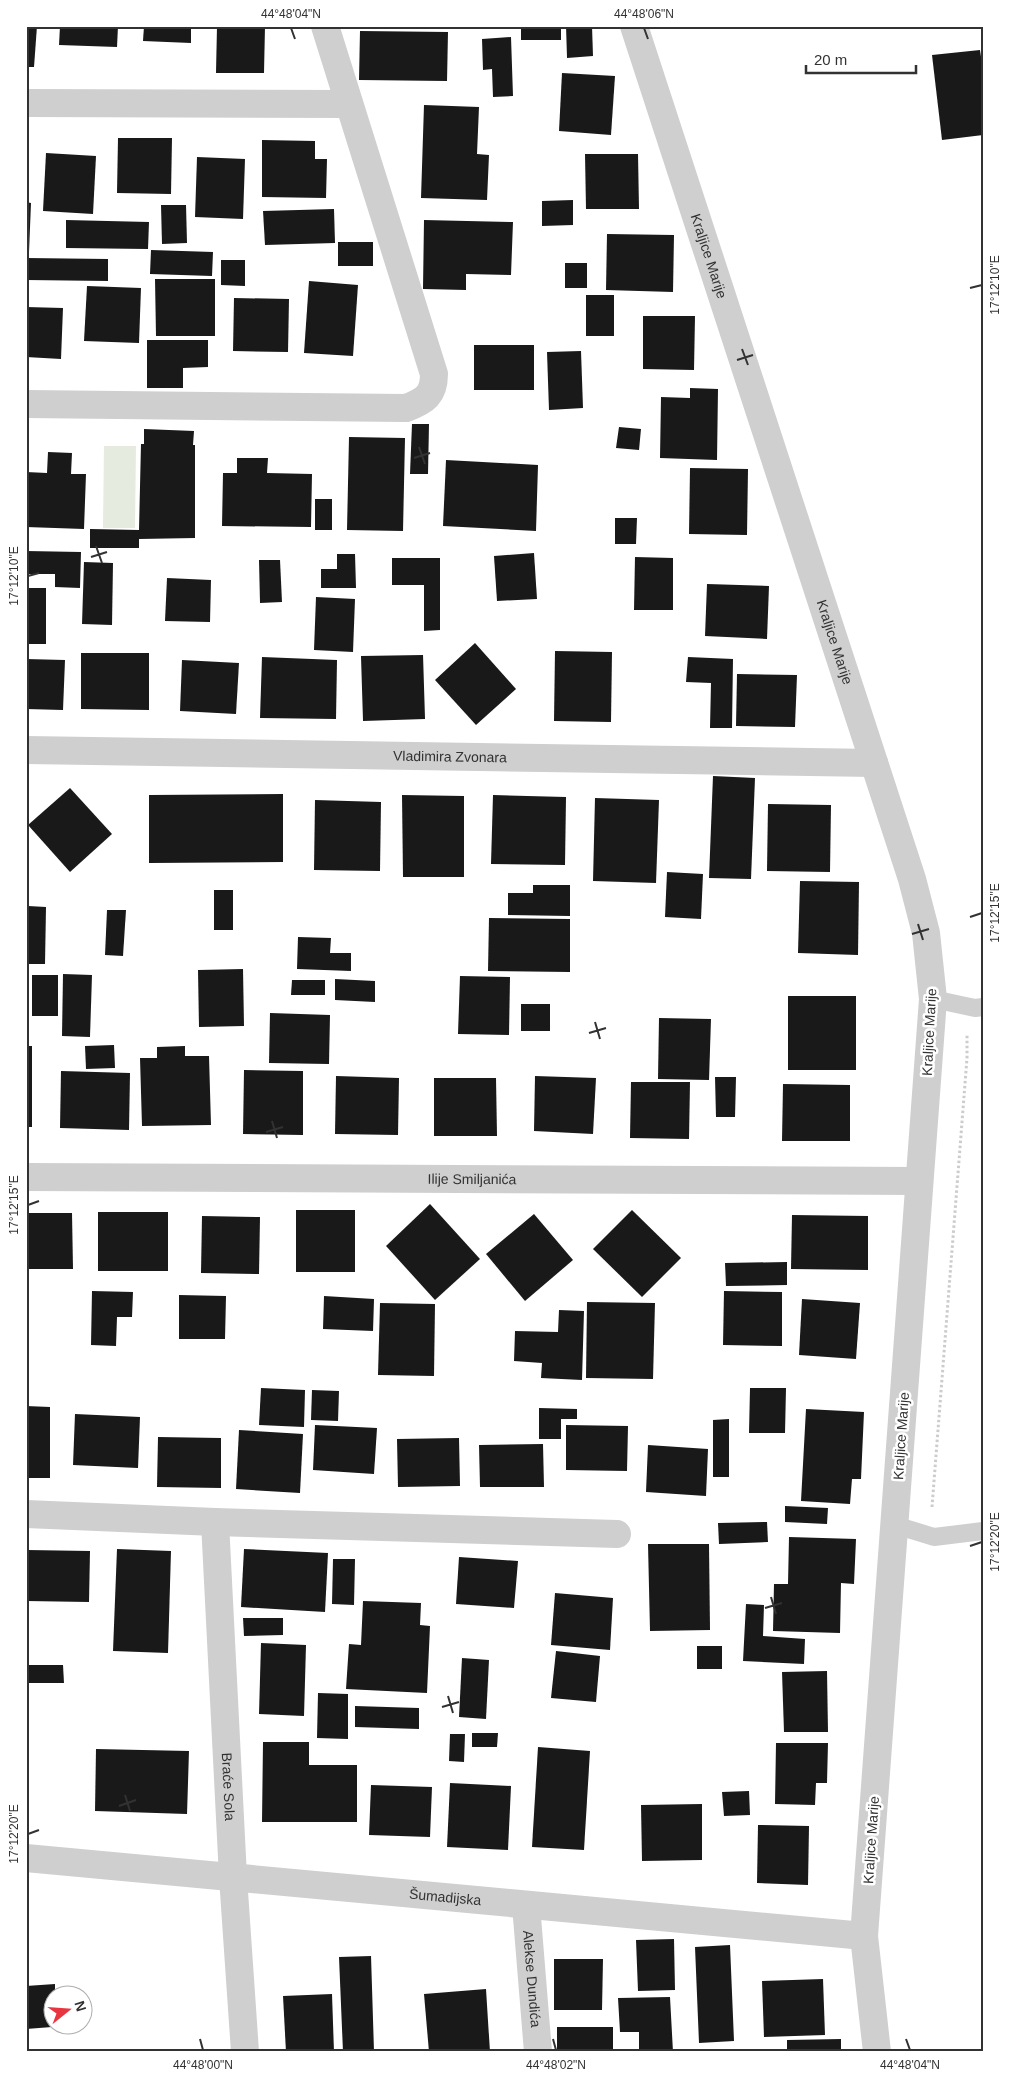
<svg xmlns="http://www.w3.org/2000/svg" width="1009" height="2078" font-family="Arial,sans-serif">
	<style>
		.green { fill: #e5ebde }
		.building { fill: #191919 }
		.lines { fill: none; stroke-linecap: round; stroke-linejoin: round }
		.path { stroke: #ccc; stroke-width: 3; stroke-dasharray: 2.5 2.5; stroke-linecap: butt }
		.lane { stroke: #cfcfcf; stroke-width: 18 }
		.street { stroke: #cfcfcf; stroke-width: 28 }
		.ticks { fill: none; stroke: #323232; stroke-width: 2 }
		.labels { text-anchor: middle; stroke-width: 5; stroke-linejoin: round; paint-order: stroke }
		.street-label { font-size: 14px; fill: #323232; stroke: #fff }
		.neatline { fill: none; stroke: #323232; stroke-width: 2 }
		.ticks-label { font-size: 12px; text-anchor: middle; fill: #323232 }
	</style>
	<rect width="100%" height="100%" fill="#fff"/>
	<polygon class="green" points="104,446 136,446 135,528 103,528"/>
	<g class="building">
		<polygon points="26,26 37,26 34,67 26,67"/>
		<polygon points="60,26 118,26 117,47 59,45"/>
		<polygon points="144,26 191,26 191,43 143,41"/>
		<polygon points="217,26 265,26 264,73 216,73"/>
		<rect x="521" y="26" width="40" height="14"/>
		<polygon points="566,26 592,26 593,56 567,58"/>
		<polygon points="360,31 448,32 447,81 359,80"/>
		<polygon points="511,37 513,96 493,97 492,69 483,70 482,39"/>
		<polygon points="980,50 983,70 983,135 942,140 932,55"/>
		<polygon points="562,73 615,76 611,135 559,131"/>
		<polygon points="424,105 479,107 477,154 489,155 487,200 421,198"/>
		<polygon points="118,138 172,138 171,194 117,193"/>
		<polygon points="262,140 315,141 315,159 327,159 326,198 262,197"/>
		<polygon points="46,153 96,156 93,214 43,211"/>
		<polygon points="585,154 638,154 639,209 586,209"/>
		<polygon points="197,157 245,159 243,219 195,217"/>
		<polygon points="573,200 573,225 542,226 542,201"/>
		<polygon points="26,202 31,203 29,252 26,252"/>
		<polygon points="161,205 186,205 187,243 162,244"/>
		<polygon points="334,209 335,243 265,245 263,211"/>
		<polygon points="66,220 149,222 148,249 66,248"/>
		<polygon points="424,220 513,222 511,275 466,274 466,290 423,289"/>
		<polygon points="607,234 674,235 673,292 606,290"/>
		<rect x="338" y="242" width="35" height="24"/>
		<polygon points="151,250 213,252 212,276 150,274"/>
		<polygon points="26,258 108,259 108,281 26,280"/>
		<polygon points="221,260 245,260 245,286 221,285"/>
		<rect x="565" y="263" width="22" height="25"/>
		<polygon points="155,279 215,279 215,336 156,336"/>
		<polygon points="309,281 358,285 353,356 304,353"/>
		<polygon points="87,286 141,288 139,343 84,341"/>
		<rect x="586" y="295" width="28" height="41"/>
		<polygon points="234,298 289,299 288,352 233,351"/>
		<polygon points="26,307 63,308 61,359 26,357"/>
		<polygon points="643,316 695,316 694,370 643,369"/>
		<polygon points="147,340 208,340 208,367 183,368 183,388 147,388"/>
		<rect x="474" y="345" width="60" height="45"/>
		<polygon points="581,351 583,408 549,410 547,352"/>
		<polygon points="690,388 718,389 717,460 660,458 661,397 690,398"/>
		<polygon points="412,424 429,424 428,474 410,474"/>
		<polygon points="619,427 641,429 639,450 616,448"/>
		<polygon points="144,429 194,431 193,445 195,445 195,538 139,539 139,548 90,548 90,529 139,530 141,444 144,444"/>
		<polygon points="349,437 405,438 403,531 347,530"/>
		<polygon points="48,452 72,453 71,474 86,474 84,529 26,527 26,472 47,473"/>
		<polygon points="237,458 268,458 267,473 312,474 311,527 222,526 223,473 237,473"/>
		<polygon points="446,460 538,465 536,531 443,526"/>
		<polygon points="690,468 748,469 747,535 689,534"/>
		<rect x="315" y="499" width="17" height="31"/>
		<polygon points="615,518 637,518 636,544 615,544"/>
		<polygon points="26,551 81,552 80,588 55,587 55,574 26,574"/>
		<polygon points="534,553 537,599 497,601 494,556"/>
		<polygon points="337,554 355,554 356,588 321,588 321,569 337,569"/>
		<polygon points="635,557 673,558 673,610 634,610"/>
		<polygon points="392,558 440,558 440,630 424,631 424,585 392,585"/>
		<polygon points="259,560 280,560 282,602 260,603"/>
		<polygon points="84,562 113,563 112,625 82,624"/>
		<polygon points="167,578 211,580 210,622 165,621"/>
		<polygon points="707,584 769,586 767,639 705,636"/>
		<rect x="26" y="588" width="20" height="56"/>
		<polygon points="316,597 355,599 353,652 314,650"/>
		<polygon points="475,643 516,689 476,725 435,680"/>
		<polygon points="555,651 612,652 611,722 554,721"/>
		<polygon points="81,653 149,653 149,710 81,709"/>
		<polygon points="423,655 425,719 363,721 361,656"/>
		<polygon points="262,657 337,660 336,719 260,718"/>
		<polygon points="688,657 733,659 732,728 710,728 711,683 686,682"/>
		<polygon points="26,659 65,660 63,710 26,709"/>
		<polygon points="182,660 239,663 236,714 180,711"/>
		<polygon points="737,674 797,675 795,727 736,726"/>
		<polygon points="713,776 755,778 751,879 709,878"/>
		<polygon points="70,788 112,834 70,872 28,825"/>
		<polygon points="283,794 283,862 149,863 149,795"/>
		<polygon points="402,795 464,796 464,877 403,877"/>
		<polygon points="493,795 566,797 565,865 491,864"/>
		<polygon points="595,798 659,800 656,883 593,881"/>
		<polygon points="315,800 381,802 380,871 314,870"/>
		<polygon points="768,804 831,805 830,872 767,871"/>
		<polygon points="667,872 703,874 701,919 665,917"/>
		<polygon points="800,881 859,882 858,955 798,953"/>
		<polygon points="533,885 570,885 570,916 508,915 508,893 533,893"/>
		<rect x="214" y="890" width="19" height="40"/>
		<polygon points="28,906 46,907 45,964 27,964"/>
		<polygon points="107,910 126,910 123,956 105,955"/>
		<polygon points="489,918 570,919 570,972 488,971"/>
		<polygon points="298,937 331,938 330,953 351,953 351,971 297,969"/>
		<polygon points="243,969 244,1026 199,1027 198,970"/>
		<polygon points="63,974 92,975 90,1037 62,1036"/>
		<rect x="32" y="975" width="26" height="41"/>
		<polygon points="460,976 510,977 509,1035 458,1034"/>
		<polygon points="335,979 375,981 375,1002 335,1000"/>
		<polygon points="292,980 325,980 325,995 291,995"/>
		<rect x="788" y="996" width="68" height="74"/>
		<rect x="521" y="1004" width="29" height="27"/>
		<polygon points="270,1013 330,1015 329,1064 269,1063"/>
		<polygon points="659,1018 711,1019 709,1080 658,1079"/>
		<polygon points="114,1045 115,1068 86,1069 85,1046"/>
		<rect x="26" y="1046" width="6" height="81"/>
		<polygon points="185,1046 185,1056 209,1056 211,1125 142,1126 140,1058 157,1058 157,1047"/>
		<polygon points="244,1070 303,1071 303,1135 243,1134"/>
		<polygon points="61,1071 130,1073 129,1130 60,1128"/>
		<polygon points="336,1076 399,1078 398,1135 335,1134"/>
		<polygon points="535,1076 596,1078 593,1134 534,1131"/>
		<polygon points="715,1077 736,1077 735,1117 716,1117"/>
		<polygon points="434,1078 496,1078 497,1136 434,1136"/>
		<polygon points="631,1082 690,1082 689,1139 630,1138"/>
		<polygon points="783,1084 850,1085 850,1141 782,1141"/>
		<polygon points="430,1204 480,1259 435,1300 386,1246"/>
		<rect x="296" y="1210" width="59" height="62"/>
		<polygon points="632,1210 681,1258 642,1297 593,1249"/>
		<rect x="98" y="1212" width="70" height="59"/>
		<polygon points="26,1213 72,1213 73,1269 26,1269"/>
		<polygon points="534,1214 573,1260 525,1301 486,1254"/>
		<polygon points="792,1215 868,1216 868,1270 791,1269"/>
		<polygon points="202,1216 260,1217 259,1274 201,1273"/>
		<polygon points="787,1262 787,1285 726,1286 725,1263"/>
		<polygon points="92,1291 133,1292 132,1317 117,1317 116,1346 91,1345"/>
		<polygon points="724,1291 782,1292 782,1346 723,1345"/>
		<polygon points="179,1295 226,1296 225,1339 179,1339"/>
		<polygon points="324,1296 374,1299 373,1331 323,1329"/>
		<polygon points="802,1299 860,1303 856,1359 799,1355"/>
		<polygon points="587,1302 655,1303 653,1379 586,1378"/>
		<polygon points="380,1303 435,1304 434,1376 378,1375"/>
		<polygon points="559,1310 584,1311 582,1380 541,1378 542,1363 514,1361 515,1331 558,1332"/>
		<polygon points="261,1388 305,1390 304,1427 259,1425"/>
		<polygon points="750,1388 786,1388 785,1433 749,1433"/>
		<polygon points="312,1390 339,1391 338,1421 311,1420"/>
		<polygon points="26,1406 50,1407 50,1478 26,1478"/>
		<polygon points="539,1408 577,1409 577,1419 561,1419 561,1439 539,1439"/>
		<polygon points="806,1409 864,1412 861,1479 852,1479 850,1504 801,1501"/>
		<polygon points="75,1414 140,1417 138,1468 73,1465"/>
		<polygon points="729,1419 729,1477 713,1477 713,1420"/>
		<polygon points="315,1425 377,1428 374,1474 313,1470"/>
		<polygon points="566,1425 628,1426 627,1471 566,1470"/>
		<polygon points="239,1430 303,1434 300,1493 236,1489"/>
		<polygon points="158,1437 221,1438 221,1488 157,1487"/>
		<polygon points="459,1438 460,1486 398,1487 397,1439"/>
		<polygon points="543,1444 544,1487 480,1487 479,1445"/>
		<polygon points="648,1445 708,1449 706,1496 646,1492"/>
		<polygon points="785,1506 828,1508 827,1524 785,1522"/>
		<polygon points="767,1522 768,1542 719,1544 718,1523"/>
		<polygon points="789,1537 856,1539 854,1584 841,1583 840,1633 773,1631 774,1584 788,1584"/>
		<polygon points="648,1544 709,1544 710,1630 650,1631"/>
		<polygon points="117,1549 171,1551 168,1653 113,1651"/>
		<polygon points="244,1549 328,1553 325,1612 241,1607"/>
		<polygon points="27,1550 90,1551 89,1602 26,1601"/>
		<polygon points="459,1557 518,1561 514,1608 456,1604"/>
		<polygon points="333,1559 355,1559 354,1605 332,1604"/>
		<polygon points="555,1593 613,1598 610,1650 551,1645"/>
		<polygon points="363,1601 421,1603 420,1625 430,1626 427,1693 346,1689 349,1644 361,1645"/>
		<polygon points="746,1604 764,1605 763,1636 805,1639 804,1664 743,1661"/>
		<polygon points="243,1618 283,1618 283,1635 244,1636"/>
		<polygon points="261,1643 306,1645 304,1716 259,1714"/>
		<rect x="697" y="1646" width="25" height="23"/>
		<polygon points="556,1651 600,1656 596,1702 551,1698"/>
		<polygon points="462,1658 489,1660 486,1719 459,1717"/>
		<polygon points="27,1665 63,1665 64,1683 27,1683"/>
		<polygon points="827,1671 828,1732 784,1732 782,1672"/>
		<polygon points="318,1693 348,1694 348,1739 317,1738"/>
		<polygon points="355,1706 419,1708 419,1729 355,1727"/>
		<polygon points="472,1733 498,1733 497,1747 472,1747"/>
		<polygon points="450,1734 465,1734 464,1762 449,1761"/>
		<polygon points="263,1742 309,1742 309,1765 357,1765 357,1822 262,1822"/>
		<polygon points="776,1743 828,1743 827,1783 816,1783 815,1805 775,1804"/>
		<polygon points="538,1747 590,1751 584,1850 532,1847"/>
		<polygon points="96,1749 189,1751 187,1814 95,1811"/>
		<polygon points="450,1783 511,1786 508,1850 447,1847"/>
		<polygon points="371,1785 432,1787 430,1837 369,1835"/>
		<polygon points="749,1791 750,1815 724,1816 722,1792"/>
		<polygon points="702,1804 702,1860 642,1861 641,1805"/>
		<polygon points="758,1825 809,1826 808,1885 757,1883"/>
		<polygon points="674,1939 675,1990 638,1991 636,1940"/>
		<polygon points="730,1945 734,2041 699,2043 695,1947"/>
		<polygon points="371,1956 374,2052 343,2052 339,1957"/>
		<polygon points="554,1959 603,1959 602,2010 554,2010"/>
		<polygon points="823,1979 825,2035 764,2037 762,1981"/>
		<polygon points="55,1984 55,1996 52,1996 52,2027 26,2029 26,1986"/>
		<polygon points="486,1989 490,2052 429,2052 424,1994"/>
		<polygon points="332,1994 334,2052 286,2052 283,1996"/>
		<polygon points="670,1997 673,2052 639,2052 639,2032 620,2032 618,1998"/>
		<rect x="557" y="2027" width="56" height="25"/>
		<polygon points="841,2039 841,2052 787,2052 787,2040"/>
		<polygon points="380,2049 400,2049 401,2052 380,2052"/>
	</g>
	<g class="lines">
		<polyline class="path" points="932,1507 967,1058 967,1035"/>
		<g class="lane">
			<polyline points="933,999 975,1008 983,1007"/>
			<polyline points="895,1525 934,1537 983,1531"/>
		</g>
		<g class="street">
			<path id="s1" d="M 634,26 L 912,879 L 926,933 L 933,999 L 864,1936 L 877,2052"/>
			<polyline points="26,103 349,104"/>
			<path d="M 26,404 L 406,408 C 425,401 434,395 434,374 L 325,26"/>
			<path id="s2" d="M 26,750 L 874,763"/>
			<path id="s3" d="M 26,1177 L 919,1181"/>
			<polyline points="26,1514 215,1522 617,1534"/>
			<path id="s4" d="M 215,1522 L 233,1877 L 245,2052"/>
			<path id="s5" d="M 26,1858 L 864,1936"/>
			<path id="s6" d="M 526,1905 L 538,2052"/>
		</g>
	</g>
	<path class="ticks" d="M 291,28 L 295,39M 644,28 L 648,39M 970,288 L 982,285M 742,349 L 748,365M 737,360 L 753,355M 419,447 L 425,464M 414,458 L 430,453M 96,546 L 102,563M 91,557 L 107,552M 28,576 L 39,573M 970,917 L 982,913M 918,924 L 923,940M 912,934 L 929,929M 595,1022 L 600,1039M 589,1033 L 606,1028M 272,1121 L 277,1138M 266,1132 L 283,1127M 28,1205 L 39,1201M 970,1546 L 982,1542M 771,1597 L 776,1614M 765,1608 L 782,1603M 448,1696 L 453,1713M 442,1707 L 459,1702M 125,1795 L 130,1811M 119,1806 L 136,1800M 28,1834 L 39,1830M 200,2039 L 203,2050M 553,2039 L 556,2050M 906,2039 L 910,2050"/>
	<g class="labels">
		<g class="street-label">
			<text dy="5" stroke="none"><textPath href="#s1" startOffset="242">Kraljice Marije</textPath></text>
			<text dy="5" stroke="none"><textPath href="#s1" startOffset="648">Kraljice Marije</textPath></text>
			<text dy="5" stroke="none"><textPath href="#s2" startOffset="424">Vladimira Zvonara</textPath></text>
			<text transform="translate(929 1032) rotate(-87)" y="5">Kraljice Marije</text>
			<text dy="5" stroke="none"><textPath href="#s3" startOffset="446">Ilije Smiljanića</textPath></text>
			<text transform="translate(901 1436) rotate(-86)" y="5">Kraljice Marije</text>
			<text dy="5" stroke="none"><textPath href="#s4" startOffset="265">Braće Sola</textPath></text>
			<text transform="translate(871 1840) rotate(-86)" y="5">Kraljice Marije</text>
			<text dy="5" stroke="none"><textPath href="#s5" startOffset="421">Šumadijska</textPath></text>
			<text dy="5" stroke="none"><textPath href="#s6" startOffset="74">Alekse Dundića</textPath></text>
		</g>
	</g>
	<rect width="1009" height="2078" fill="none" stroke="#ffffff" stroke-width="55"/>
	<g transform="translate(68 2010) rotate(73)"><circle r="24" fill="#ffffff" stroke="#adadad"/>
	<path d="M0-4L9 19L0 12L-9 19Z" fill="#e73640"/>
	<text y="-8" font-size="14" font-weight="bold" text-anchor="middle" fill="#323232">N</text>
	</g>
	<path d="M806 65v8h110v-8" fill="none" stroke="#323232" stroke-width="2.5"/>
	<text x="814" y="65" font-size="15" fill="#323232" stroke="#ffffff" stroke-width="4" paint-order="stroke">20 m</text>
	<rect x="28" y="28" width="954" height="2022" class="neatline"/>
	<g class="ticks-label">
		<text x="291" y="18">44°48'04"N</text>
		<text x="644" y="18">44°48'06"N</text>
		<text transform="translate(995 285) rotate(-90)" y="4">17°12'10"E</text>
		<text transform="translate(14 576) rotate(-90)" y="4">17°12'10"E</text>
		<text transform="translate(995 913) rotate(-90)" y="4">17°12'15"E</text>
		<text transform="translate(14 1205) rotate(-90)" y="4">17°12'15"E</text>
		<text transform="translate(995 1542) rotate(-90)" y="4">17°12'20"E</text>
		<text transform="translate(14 1834) rotate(-90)" y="4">17°12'20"E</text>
		<text x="203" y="2069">44°48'00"N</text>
		<text x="556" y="2069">44°48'02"N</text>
		<text x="910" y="2069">44°48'04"N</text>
	</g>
</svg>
